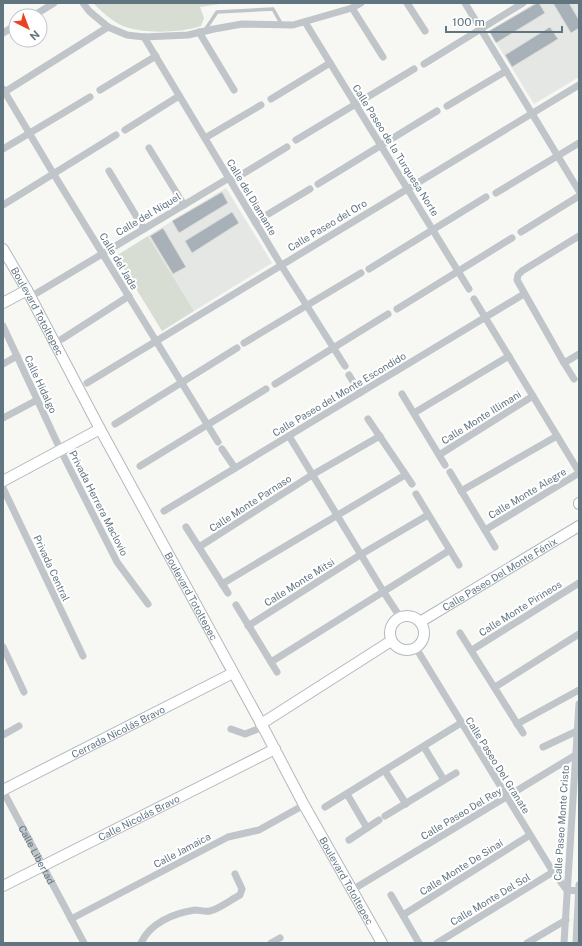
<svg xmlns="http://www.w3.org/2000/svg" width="582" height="946" font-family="'Public Sans',sans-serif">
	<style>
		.built { fill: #e5e7e5 }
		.green { fill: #d7ddd3 }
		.building { fill: #a7b1b7; stroke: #d9d9d7 }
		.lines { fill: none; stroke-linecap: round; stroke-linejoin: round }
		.secondary-casing { stroke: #b2b9be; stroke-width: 12 }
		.lane { stroke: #c0c5c9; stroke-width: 3.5 }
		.street { stroke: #c0c5c9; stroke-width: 7 }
		.secondary { stroke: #fff; stroke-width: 10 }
		.labels { text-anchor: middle; stroke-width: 4; stroke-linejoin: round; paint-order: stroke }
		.street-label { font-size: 10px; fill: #617581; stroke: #fff }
	</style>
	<rect width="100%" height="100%" fill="#f7f7f4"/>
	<g class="built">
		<polygon points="535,3 578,3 579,77 534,104 489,31"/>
		<polygon points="226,188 272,263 194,311 148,236"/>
	</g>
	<g class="green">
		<path d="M 93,3 L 226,3 L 200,7 L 204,18 L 201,26 C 181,33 142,34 123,26 C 112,21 101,11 93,3 Z"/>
		<polygon points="148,236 194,311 162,331 116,256"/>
	</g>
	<g class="building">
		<polygon points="537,3 539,3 545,13 496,43 489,31"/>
		<polygon points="553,3 569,3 579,20 579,28 571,33"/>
		<polygon points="550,27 558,39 512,67 505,55"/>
		<polygon points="222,192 228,203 179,233 172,221"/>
		<polygon points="232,212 239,223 192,253 185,241"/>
		<polygon points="163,228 186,267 173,274 150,236"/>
	</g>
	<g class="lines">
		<g class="secondary-casing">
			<g id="secondary">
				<path id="s2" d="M 3,249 L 27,290 L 100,429 L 263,727 L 304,805 L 382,943"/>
				<polyline points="3,303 27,290"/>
				<polyline points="3,481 100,429"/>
				<polyline points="579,503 579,504"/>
				<circle cx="407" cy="633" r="17"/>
				<path id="s3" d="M 420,622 L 579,526"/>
				<polyline points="261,724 391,641"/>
				<path id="s4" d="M 3,790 L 233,673"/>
				<path id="s5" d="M 3,886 L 275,749"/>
			</g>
		</g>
		<polyline class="lane" points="205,30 217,12 273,9 282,25"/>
		<g class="street">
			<polyline points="83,3 89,11 108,27 127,35 144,37 188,35 214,29 242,24 293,25 352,8 361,3"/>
			<polyline points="407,3 425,31"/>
			<polyline points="465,3 579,191"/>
			<polyline points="352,8 383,57"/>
			<polyline points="33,16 54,3"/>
			<polyline points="305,22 469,289"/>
			<polyline points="199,32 234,90"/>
			<polyline points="3,33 16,25"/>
			<polyline points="144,37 281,265 345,366"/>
			<polyline points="424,64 523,3"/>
			<polyline points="3,89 53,173 218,442"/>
			<polyline points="100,90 156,56"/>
			<polyline points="3,93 108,27"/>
			<polyline points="271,99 330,63"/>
			<polyline points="447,106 506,71"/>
			<polyline points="125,130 179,96"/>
			<polyline points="205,138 261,105"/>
			<polyline points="296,140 414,69"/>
			<polyline points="149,148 184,205"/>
			<polyline points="3,149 90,97"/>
			<polyline points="109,171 144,229"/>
			<polyline points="231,181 287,147"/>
			<polyline points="318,184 437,111"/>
			<polyline points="496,193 579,143"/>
			<polyline points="3,205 116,135"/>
			<polyline points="255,222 310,189"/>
			<polyline points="521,232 579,196"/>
			<polyline points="369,269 486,197"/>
			<polyline points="37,293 229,178"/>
			<polyline points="474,299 579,472"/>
			<polyline points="397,309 512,238"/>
			<polyline points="3,326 61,451 117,562 148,604"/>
			<polyline points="62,339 129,296"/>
			<polyline points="244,343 361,273"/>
			<polyline points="564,363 579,354"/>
			<polyline points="3,364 17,356"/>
			<polyline points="349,375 360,393"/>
			<polyline points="574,379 564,363 517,280 518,275 522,271 579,236"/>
			<polyline points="87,383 579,85"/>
			<polyline points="275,384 388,314"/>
			<polyline points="402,394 445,465"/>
			<polyline points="414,413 509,356"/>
			<polyline points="3,418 37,400"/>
			<polyline points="368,419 412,484"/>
			<polyline points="115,424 237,348"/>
			<polyline points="289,436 383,591 400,617"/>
			<polyline points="222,449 235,468"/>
			<polyline points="439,455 533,396"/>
			<polyline points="140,466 266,389"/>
			<polyline points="450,472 495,547"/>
			<polyline points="3,488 83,656"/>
			<polyline points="461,491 557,436"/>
			<polyline points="416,494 459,565"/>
			<polyline points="164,511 524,294"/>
			<polyline points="186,527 228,593"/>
			<polyline points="485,530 579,473"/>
			<polyline points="199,547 312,475 380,436"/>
			<polyline points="222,584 405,475"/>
			<polyline points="236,605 277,672"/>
			<polyline points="248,626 360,555 428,515"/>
			<polyline points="460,633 523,733"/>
			<polyline points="3,647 24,692"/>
			<polyline points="416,648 553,872 567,890 579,891"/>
			<polyline points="472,650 579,583"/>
			<polyline points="271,662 450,550"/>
			<polyline points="495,687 579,634"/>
			<polyline points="517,724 579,690"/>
			<polyline points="231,729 245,734 263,727"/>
			<polyline points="3,735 19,726"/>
			<polyline points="424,747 444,780"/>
			<polyline points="543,747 577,731"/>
			<polyline points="385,771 406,804"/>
			<path id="s1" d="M 3,791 L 84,943"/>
			<polyline points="347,794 367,828"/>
			<polyline points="325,807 461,723"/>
			<polyline points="385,816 456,773"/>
			<polyline points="349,840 379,820"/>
			<polyline points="352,890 579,753"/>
			<polyline points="391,895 419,943"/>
			<polyline points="403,915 530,835"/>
			<polyline points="71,919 228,837 259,830 304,805"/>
			<path d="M 141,943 C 150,923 174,913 195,910 C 200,910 205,912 210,911 C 219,909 232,899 240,895 L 242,889 L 235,874"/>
			<polyline points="271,943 280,938"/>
			<polyline points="437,943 553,872"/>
			<polyline points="527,943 566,920"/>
			<polyline points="564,943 579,704"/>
			<polyline points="576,943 579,885"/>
		</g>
		<use href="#secondary" class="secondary"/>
	</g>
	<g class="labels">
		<g class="street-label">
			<text transform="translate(396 150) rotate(58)" y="4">Calle Paseo de la Turquesa Norte</text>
			<text transform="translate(252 197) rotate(59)" y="4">Calle del Diamante</text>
			<text transform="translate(148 214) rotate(-31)" y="4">Calle del Níquel</text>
			<text transform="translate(327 225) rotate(-31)" y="4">Calle Paseo del Oro</text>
			<text transform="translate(119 261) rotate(59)" y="4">Calle del Jade</text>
			<text dy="4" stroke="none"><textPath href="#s2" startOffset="71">Boulevard Totoltepec</textPath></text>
			<text transform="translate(41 384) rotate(65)" y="4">Calle Hidalgo</text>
			<text transform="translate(339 394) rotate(-31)" y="4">Calle Paseo del Monte Escondido</text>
			<text transform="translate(481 417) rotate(-32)" y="4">Calle Monte Illimani</text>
			<text transform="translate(527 493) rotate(-31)" y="4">Calle Monte Alegre</text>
			<text transform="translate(99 503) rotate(63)" y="4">Privada Herrera Maclovio</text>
			<text transform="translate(250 503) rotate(-33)" y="4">Calle Monte Parnaso</text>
			<text transform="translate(52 568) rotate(65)" y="4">Privada Central</text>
			<text dy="4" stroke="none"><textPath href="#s3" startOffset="93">Calle Paseo Del Monte Fénix</textPath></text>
			<text transform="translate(299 582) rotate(-32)" y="4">Calle Monte Mitsi</text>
			<text dy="4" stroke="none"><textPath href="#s2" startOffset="395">Boulevard Totoltepec</textPath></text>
			<text transform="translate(520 608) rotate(-32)" y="4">Calle Monte Pirineos</text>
			<text dy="4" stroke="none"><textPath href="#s4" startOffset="129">Cerrada Nicolás Bravo</textPath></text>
			<text transform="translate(498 765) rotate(58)" y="4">Calle Paseo Del Granate</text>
			<text transform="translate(461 813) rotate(-31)" y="4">Calle Paseo Del Rey</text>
			<text dy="4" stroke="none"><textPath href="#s5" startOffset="152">Calle Nicolás Bravo</textPath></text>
			<text transform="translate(561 823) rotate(-86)" y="4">Calle Paseo Monte Cristo</text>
			<text transform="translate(182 850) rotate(-28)" y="4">Calle Jamaica</text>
			<text dy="4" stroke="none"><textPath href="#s1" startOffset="72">Calle Libertad</textPath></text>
			<text transform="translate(461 867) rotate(-32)" y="4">Calle Monte De Sinaí</text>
			<text dy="4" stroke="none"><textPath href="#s2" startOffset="719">Boulevard Totoltepec</textPath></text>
			<text transform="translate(490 899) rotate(-31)" y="4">Calle Monte Del Sol</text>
		</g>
	</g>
	<rect width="582" height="946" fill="none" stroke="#617581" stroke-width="8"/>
	<g transform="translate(28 28) rotate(138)"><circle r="19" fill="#ffffff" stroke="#c0c8cd"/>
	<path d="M0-3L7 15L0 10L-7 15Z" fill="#eb4221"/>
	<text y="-6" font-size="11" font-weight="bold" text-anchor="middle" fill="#617581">N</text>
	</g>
	<path d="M446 26v6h116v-6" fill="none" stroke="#617581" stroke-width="2"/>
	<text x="452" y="26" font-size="12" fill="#617581" stroke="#ffffff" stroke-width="3" paint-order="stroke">100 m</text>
</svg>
